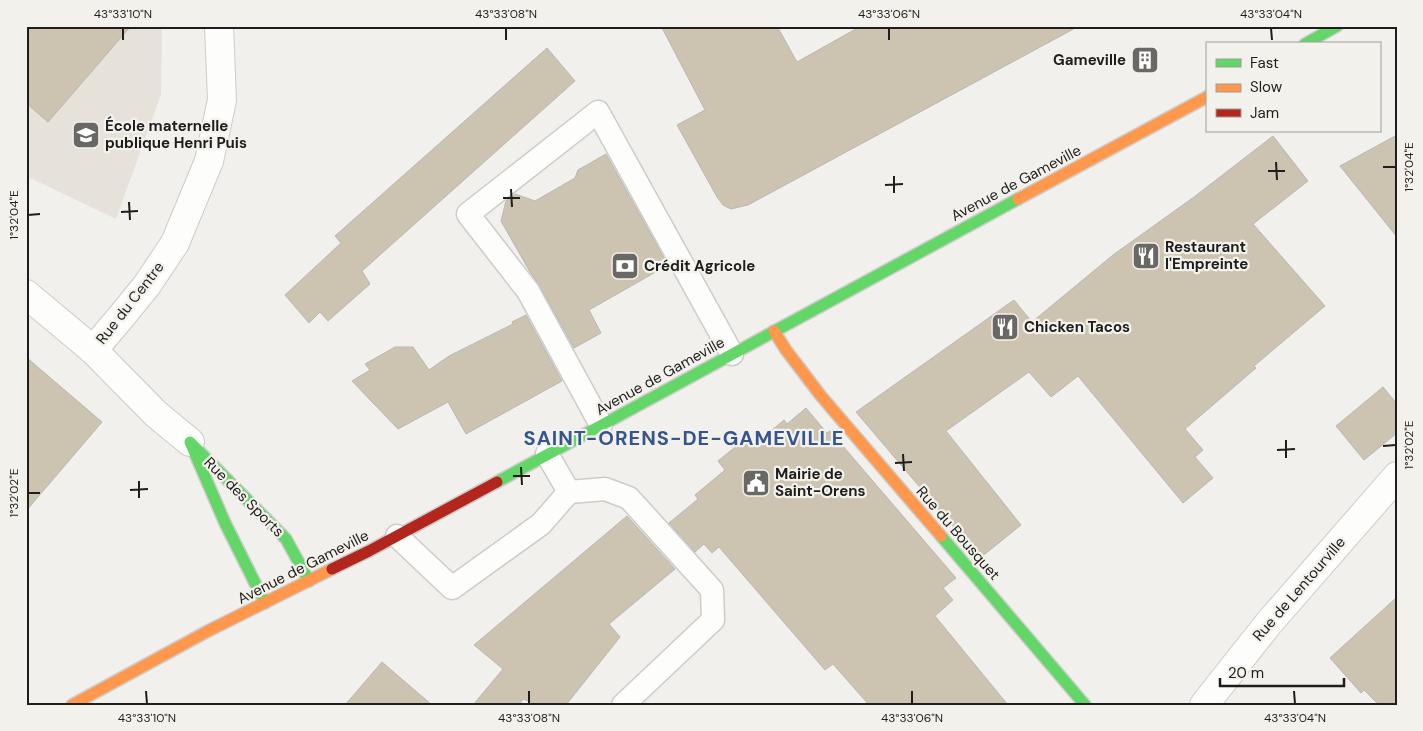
<svg xmlns="http://www.w3.org/2000/svg" width="1423" height="731" font-family="'DM Sans',sans-serif">
	<style>
		.built { fill: #e6e2da }
		.building { fill: #ccc4b0; stroke: #b9b7b5 }
		.lines { fill: none; stroke-linecap: round; stroke-linejoin: round }
		.lane-casing { stroke: #cdccc9; stroke-width: 25 }
		.street-casing { stroke: #cdccc9; stroke-width: 30 }
		.fast-casing { stroke: #cdccc9; stroke-width: 14 }
		.slow-casing { stroke: #cdccc9; stroke-width: 14 }
		.jam-casing { stroke: #cdccc9; stroke-width: 14 }
		.lane { stroke: #fdfdfc; stroke-width: 22 }
		.street { stroke: #fdfdfc; stroke-width: 28 }
		.fast { stroke: #63d668; stroke-width: 11 }
		.slow { stroke: #ff974d; stroke-width: 11 }
		.jam { stroke: #b3261e; stroke-width: 11 }
		.ticks { fill: none; stroke: #1f1e1c; stroke-width: 2 }
		.labels { text-anchor: middle; stroke-width: 4.5; stroke-linejoin: round; paint-order: stroke }
		.poi-label { font-size: 15px; font-weight: bold; fill: #1f1e1c; stroke: #f3f1ec; text-anchor: start }
		.street-label { font-size: 15px; fill: #1f1e1c; stroke: #f3f1ec }
		.district-label { font-size: 20px; font-weight: bold; letter-spacing: 1px; fill: #36548d; stroke: #f3f1ec }
		.neatline { fill: none; stroke: #1f1e1c; stroke-width: 2 }
		.ticks-label { font-size: 12px; text-anchor: middle; fill: #1f1e1c }
	</style>
	<rect width="100%" height="100%" fill="#f2f0ed"/>
	<polygon class="built" points="26,26 162,26 161,95 116,219 26,176"/>
	<g class="building">
		<polygon points="26,26 131,26 48,122 26,103"/>
		<polygon points="661,26 777,26 797,62 861,26 1079,26 748,205 731,209 723,205 717,197 677,125 705,110"/>
		<polygon points="547,48 575,81 362,271 370,284 328,321 320,312 309,323 285,295 341,243 335,236"/>
		<polygon points="1397,135 1397,237 1340,166"/>
		<polygon points="1273,136 1308,181 1253,224 1325,306 1254,366 1256,368 1185,429 1203,450 1195,457 1213,478 1183,503 1078,376 1051,397 1029,372 946,431 1021,525 980,558 856,412 1014,300 1032,322 1113,255 1194,197"/>
		<polygon points="606,154 668,265 589,310 601,333 574,348 539,285 530,272 501,221 506,201 515,194 535,201 575,178 578,170"/>
		<polygon points="526,315 562,381 466,434 448,402 398,429 352,381 370,370 365,364 395,347 413,347 429,370 449,356 513,324 512,322"/>
		<polygon points="26,357 102,422 26,511"/>
		<polygon points="1383,387 1397,404 1397,433 1364,460 1336,426"/>
		<polygon points="806,408 827,433 830,431 956,578 943,588 953,600 935,616 1008,705 869,705 833,664 825,670 719,547 712,553 704,544 695,552 669,523 698,499 695,495 725,470 718,461 734,448 746,437 753,446 784,420 787,424"/>
		<polygon points="627,516 675,569 609,624 620,637 566,705 539,705 523,699 519,705 473,705 503,669 474,645"/>
		<polygon points="1397,597 1397,705 1379,705 1364,690 1361,693 1330,658"/>
		<polygon points="382,662 432,705 345,705"/>
	</g>
	<g class="lines">
		<g class="lane-casing">
			<g id="lane">
				<polyline points="601,425 528,291 468,214 598,112 732,354"/>
				<polyline points="569,492 605,489 629,498 712,590 713,620 623,705"/>
				<polyline points="397,536 452,588 541,524 569,492 547,454"/>
			</g>
		</g>
		<g class="street-casing">
			<g id="street">
				<polyline points="26,294 93,350 156,414 190,442"/>
				<polyline points="93,350 121,317 147,285 175,243 209,161 222,100 219,26"/>
				<polyline points="1204,705 1268,624 1397,476"/>
			</g>
		</g>
		<g class="fast-casing">
			<g id="fast">
				<polyline points="1305,44 1337,26"/>
				<polyline points="497,482 1018,199"/>
				<polyline points="941,536 1085,705"/>
				<polyline points="265,603 225,523 190,442 286,539 309,581"/>
			</g>
		</g>
		<g class="slow-casing">
			<g id="slow">
				<polyline points="1018,199 1207,97"/>
				<polyline points="774,331 786,350 821,396 941,536"/>
				<polyline points="72,705 208,631 332,569"/>
			</g>
		</g>
		<g class="jam-casing">
			<polyline id="jam" points="332,569 369,551 497,482"/>
		</g>
		<use href="#lane" class="lane"/>
		<use href="#street" class="street"/>
		<use href="#fast" class="fast"/>
		<use href="#slow" class="slow"/>
		<use href="#jam" class="jam"/>
	</g>
	<path class="ticks" d="M 123,28 L 123,40M 506,28 L 506,40M 889,28 L 889,40M 1271,28 L 1272,40M 1276,162 L 1277,180M 1383,167 L 1396,167M 1268,171 L 1285,171M 894,176 L 894,193M 885,185 L 903,184M 511,189 L 512,207M 503,198 L 520,198M 129,202 L 130,220M 121,212 L 138,211M 28,215 L 40,214M 1286,440 L 1286,458M 1383,446 L 1396,445M 1277,450 L 1295,449M 903,454 L 904,471M 895,463 L 912,462M 521,467 L 522,485M 513,476 L 530,476M 139,481 L 139,498M 130,490 L 148,489M 28,493 L 40,493M 146,691 L 147,704M 529,691 L 529,704M 912,691 L 912,704M 1294,691 L 1295,704"/>
	<defs>
		<g id="building-square" transform="scale(1.4375)"><rect x="-9" y="-9" width="18" height="18" rx="4" fill="#696865" stroke="#f3f1ec"/><path d="M-4-6H4V6H1V3H-1V6H-4ZM-2.5-4.3h1.7v1.8h-1.7ZM.8-4.3h1.7v1.8H.8ZM-2.5-1h1.7V.8h-1.7ZM.8-1h1.7V.8H.8Z" fill="#fff"/></g>
		<g id="school-square" transform="scale(1.4375)"><rect x="-9" y="-9" width="18" height="18" rx="4" fill="#696865" stroke="#f3f1ec"/><path d="M0-5L7-2L0 1L-7-2ZM-4 1L0 2.5L4 1V4Q0 6-4 4Z" fill="#fff"/></g>
		<g id="restaurant-square" transform="scale(1.4375)"><rect x="-9" y="-9" width="18" height="18" rx="4" fill="#696865" stroke="#f3f1ec"/><path d="M-5-6h1v4h1v-4h1v4h1v-4h1v5L-1.5 .5V6h-2V.5L-5-1ZM5-6V6H3V1.5H1.5Q1.5-4 5-6Z" fill="#fff"/></g>
		<g id="bank-square" transform="scale(1.4375)"><rect x="-9" y="-9" width="18" height="18" rx="4" fill="#696865" stroke="#f3f1ec"/><path d="M-6-4H6V4H-6ZM0-2.3a2.3 2.3 0 1 0 0 4.6a2.3 2.3 0 1 0 0-4.6Z" fill="#fff"/></g>
		<g id="civic-square" transform="scale(1.4375)"><rect x="-9" y="-9" width="18" height="18" rx="4" fill="#696865" stroke="#f3f1ec"/><path d="M-.6-6.5H3V-4.5H.6V-3L4-1V1h2V6H-6V1h2V-1L-.6-3ZM-1.2 2.5V6h2.4V2.5Z" fill="#fff"/></g>
	</defs>
	<g fill-rule="evenodd">
		<use href="#building-square" x="1145" y="60"/>
		<use href="#school-square" x="86" y="135"/>
		<use href="#restaurant-square" x="1146" y="256"/>
		<use href="#bank-square" x="625" y="266"/>
		<use href="#restaurant-square" x="1005" y="327"/>
		<use href="#civic-square" x="756" y="483"/>
	</g>
	<g class="labels">
		<g class="poi-label">
			<text x="1126" y="65" text-anchor="end">Gameville</text>
			<text x="105" y="131">École maternelle<tspan x="105" dy="17">publique Henri Puis</tspan></text>
			<text x="1165" y="252">Restaurant<tspan x="1165" dy="17">l'Empreinte</tspan></text>
			<text x="644" y="271">Crédit Agricole</text>
			<text x="1024" y="332">Chicken Tacos</text>
			<text x="775" y="479">Mairie de<tspan x="775" dy="17">Saint-Orens</tspan></text>
		</g>
		<g class="street-label">
			<text transform="translate(1016 183) rotate(-28)" y="5">Avenue de Gameville</text>
			<text transform="translate(130 303) rotate(-52)" y="5">Rue du Centre</text>
			<text transform="translate(660 376) rotate(-29)" y="5">Avenue de Gameville</text>
			<text transform="translate(244 497) rotate(45)" y="5">Rue des Sports</text>
			<text transform="translate(958 533) rotate(49)" y="5">Rue du Bousquet</text>
			<text transform="translate(303 567) rotate(-27)" y="5">Avenue de Gameville</text>
			<text transform="translate(1299 589) rotate(-49)" y="5">Rue de Lentourville</text>
		</g>
		<g class="district-label">
			<text x="684" y="445">SAINT-ORENS-DE-GAMEVILLE</text>
		</g>
	</g>
	<rect width="1423" height="731" fill="none" stroke="#f3f1ec" stroke-width="55"/>
	<rect x="1206" y="42" width="175" height="90" fill="#f3f1ec" stroke="#9e9d99"/>
	<rect x="1216" y="59" width="25" height="8" fill="#63d668" stroke="#9e9d99"/>
	<text x="1250" y="68" font-size="15" fill="#1f1e1c">Fast</text>
	<rect x="1216" y="84" width="25" height="8" fill="#ff974d" stroke="#9e9d99"/>
	<text x="1250" y="92" font-size="15" fill="#1f1e1c">Slow</text>
	<rect x="1216" y="109" width="25" height="8" fill="#b3261e" stroke="#9e9d99"/>
	<text x="1250" y="118" font-size="15" fill="#1f1e1c">Jam</text>
	<path d="M1220 678v8h124v-8" fill="none" stroke="#1f1e1c" stroke-width="2.5"/>
	<text x="1228" y="678" font-size="15" fill="#1f1e1c" stroke="#f3f1ec" stroke-width="4" paint-order="stroke">20 m</text>
	<rect x="28" y="28" width="1368" height="676" class="neatline"/>
	<g class="ticks-label">
		<text x="123" y="18">43°33'10"N</text>
		<text x="506" y="18">43°33'08"N</text>
		<text x="889" y="18">43°33'06"N</text>
		<text x="1271" y="18">43°33'04"N</text>
		<text transform="translate(1409 167) rotate(-90)" y="4">1°32'04"E</text>
		<text transform="translate(14 215) rotate(-90)" y="4">1°32'04"E</text>
		<text transform="translate(1409 445) rotate(-90)" y="4">1°32'02"E</text>
		<text transform="translate(14 493) rotate(-90)" y="4">1°32'02"E</text>
		<text x="147" y="722">43°33'10"N</text>
		<text x="529" y="722">43°33'08"N</text>
		<text x="912" y="722">43°33'06"N</text>
		<text x="1295" y="722">43°33'04"N</text>
	</g>
</svg>
